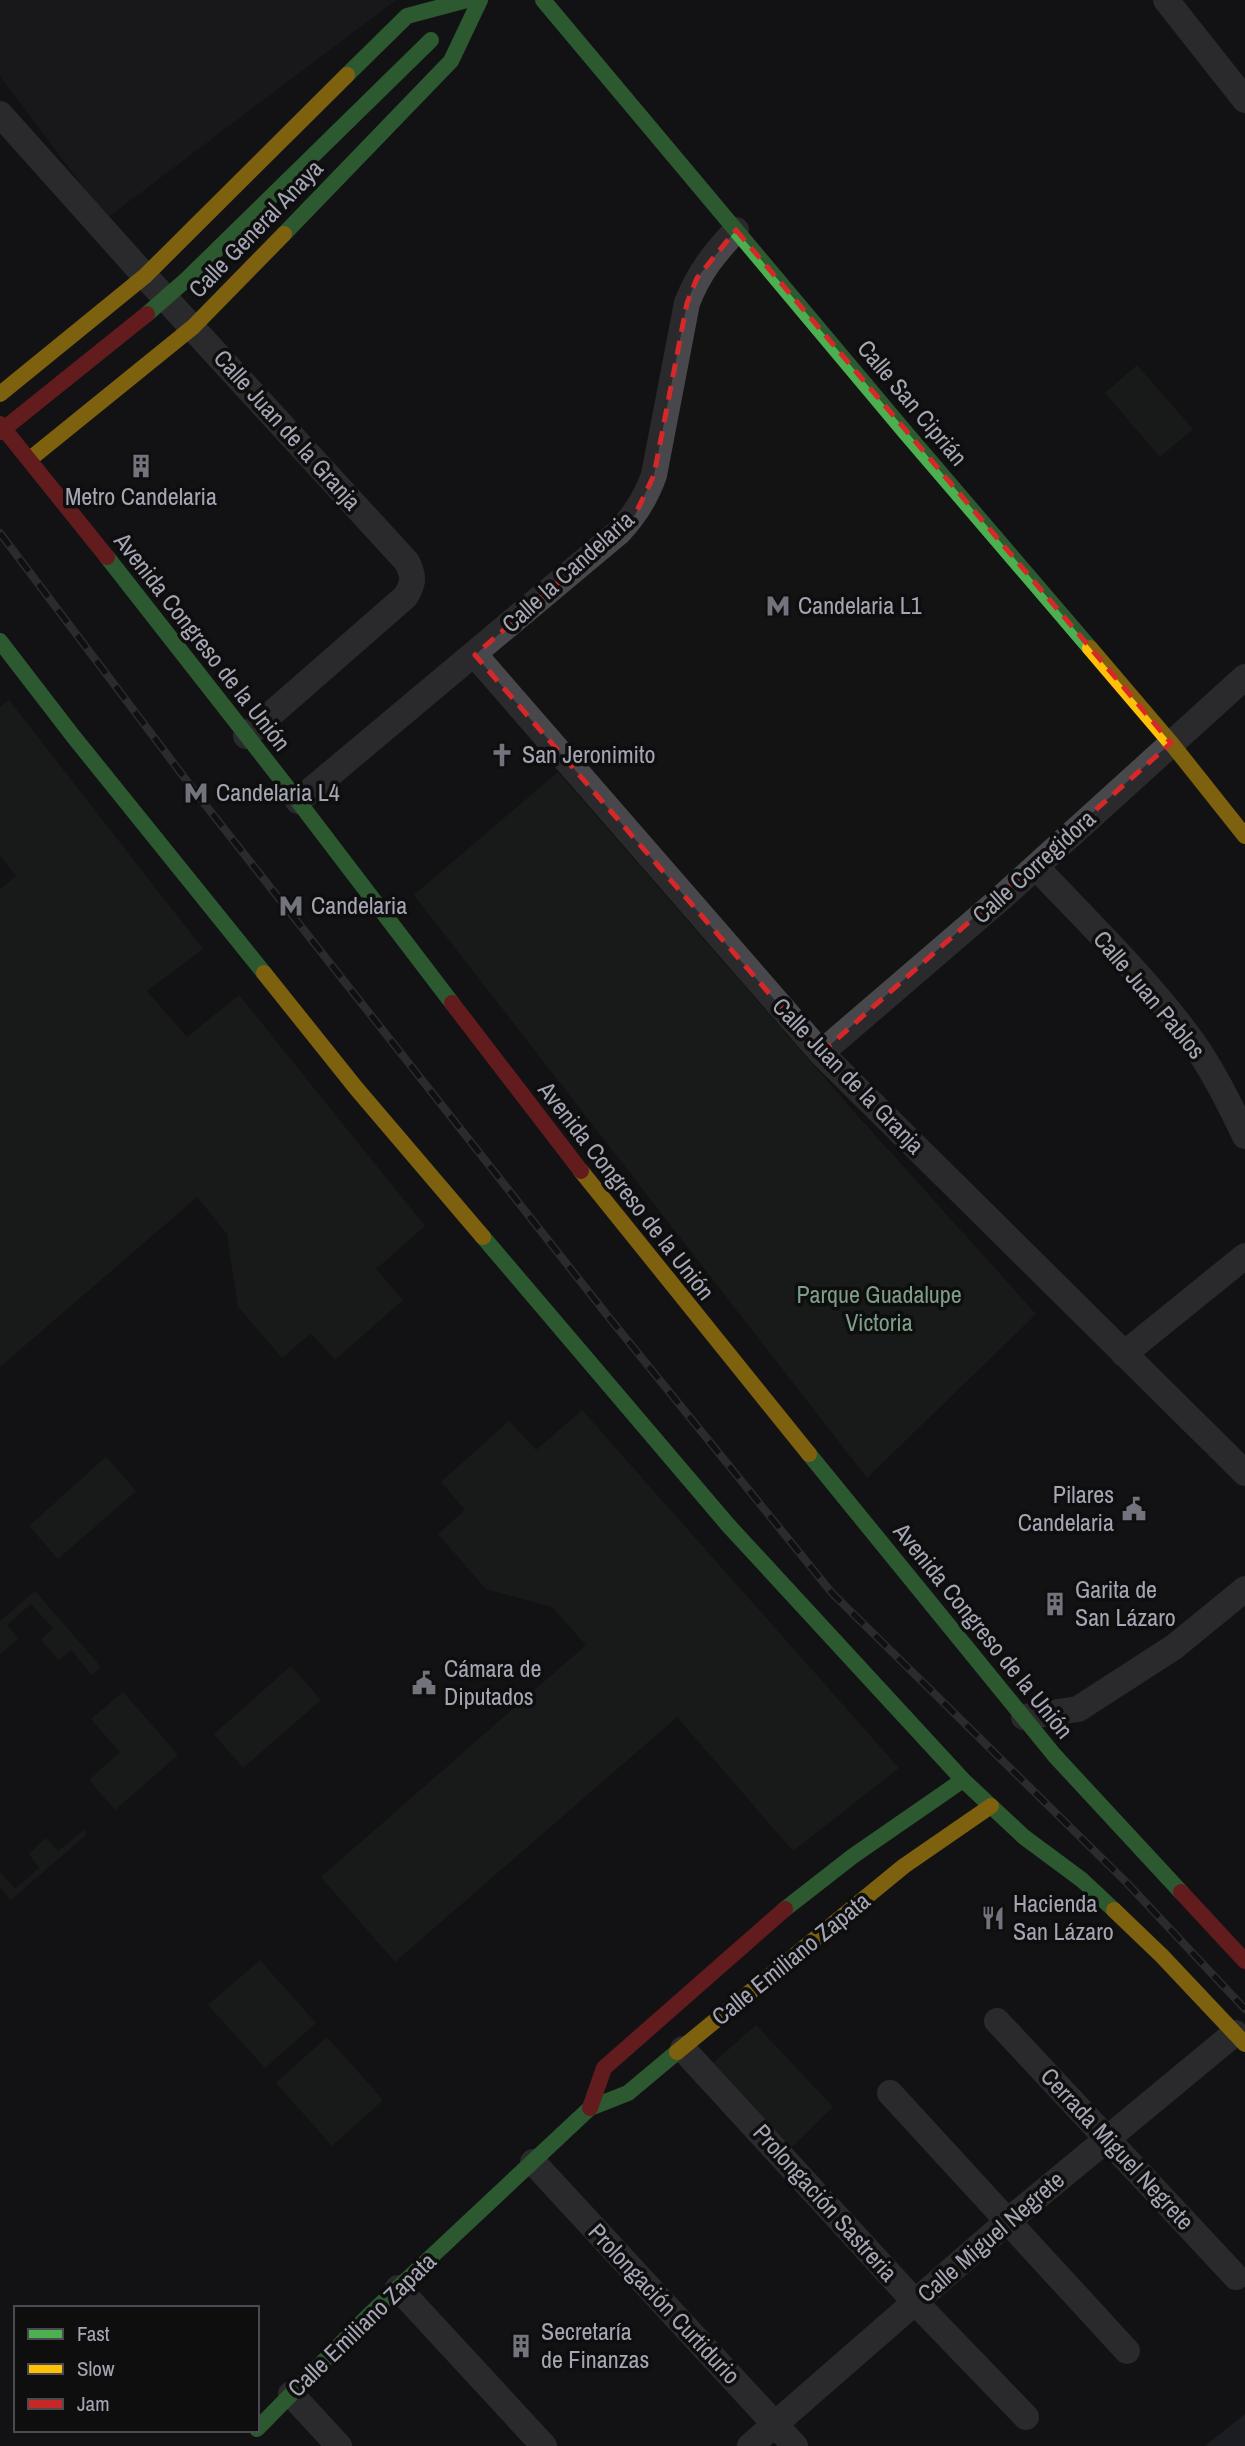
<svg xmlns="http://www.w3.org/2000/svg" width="1245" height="2446" font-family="'Archivo Narrow',sans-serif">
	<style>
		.built { fill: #202022 }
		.green { fill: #1d241f }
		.water { fill: #282c34 }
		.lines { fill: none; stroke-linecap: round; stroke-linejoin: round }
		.street { stroke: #48484c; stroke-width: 26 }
		.fast { stroke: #4caf50; stroke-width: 16 }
		.slow { stroke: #ffc107; stroke-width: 16 }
		.jam { stroke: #c62828; stroke-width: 16 }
		.rail-casing { stroke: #49494d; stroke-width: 8 }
		.rail { stroke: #0e0e0f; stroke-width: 5; stroke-dasharray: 16; stroke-linecap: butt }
		.fast-bridge { stroke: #4caf50; stroke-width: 16 }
		.jam-bridge { stroke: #c62828; stroke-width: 16 }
		.marked { fill: none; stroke: #d62828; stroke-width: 5; stroke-dasharray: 14 9; stroke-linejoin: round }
		.labels { text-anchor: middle; stroke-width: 7; stroke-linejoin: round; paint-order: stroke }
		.street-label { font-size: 24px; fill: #a5a6b4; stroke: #0e0e0f }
		.poi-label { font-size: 24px; fill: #a5a6b4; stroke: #0e0e0f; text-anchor: start }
		.park-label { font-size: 24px; fill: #7d9e87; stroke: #0e0e0f }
	</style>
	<rect width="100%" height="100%" fill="#131314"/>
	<polygon class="built" points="0,0 396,0 107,218 0,76"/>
	<g class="green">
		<polygon points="1137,365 1193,429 1160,457 1105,393"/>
		<polygon points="9,700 203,949 147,991 187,1037 239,995 425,1226 376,1269 403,1300 335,1360 311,1333 282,1358 238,1307 227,1234 197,1197 0,1367 0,889 16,876 0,855 0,707"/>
		<polygon points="558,772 849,1106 1036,1314 867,1478 414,895"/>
		<polygon points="582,1410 899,1768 793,1851 677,1717 395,1962 321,1877 586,1645 552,1607 486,1589 438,1534 465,1510 441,1482 509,1421 536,1450"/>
		<polygon points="106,1457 136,1491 58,1559 29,1526"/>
		<polygon points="35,1591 101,1667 92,1675 71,1650 59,1660 41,1640 53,1628 31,1604 7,1625 18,1639 0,1654 0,1621"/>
		<polygon points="291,1666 321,1700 243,1768 214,1734"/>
		<polygon points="123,1692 178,1755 115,1810 89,1780 120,1752 91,1719"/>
		<polygon points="84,1830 87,1834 11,1900 0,1887 0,1872 15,1889 39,1868 29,1854 46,1838 58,1851"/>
		<polygon points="260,1960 316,2023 265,2068 208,2005"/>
		<polygon points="756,2025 833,2107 790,2149 710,2066"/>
		<polygon points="327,2037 383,2100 332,2146 276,2083"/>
	</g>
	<polygon class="water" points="1245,2414 1245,2446 1205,2446"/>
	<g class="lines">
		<g class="street">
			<polyline points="1166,0 1245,100"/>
			<path d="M 0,114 L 145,276 L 407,562 C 414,576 414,584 405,597 L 246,736"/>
			<polyline points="475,655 821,1053 1245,1473"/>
			<path d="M 298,801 L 619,532 C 635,515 646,498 654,475 L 687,303 C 699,272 714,254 736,230"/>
			<path d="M 1036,867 C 1087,921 1142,974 1187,1034 C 1211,1066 1228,1101 1245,1136"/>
			<polyline points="821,1053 999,900 1245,677"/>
			<polyline points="1124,1354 1245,1256"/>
			<polyline points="1024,1717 1078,1709 1174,1647 1245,1589"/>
			<polyline points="997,2021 1236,2277"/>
			<polyline points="683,2049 916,2303 1026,2417"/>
			<polyline points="890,2093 1127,2351"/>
			<polyline points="533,2162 795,2446"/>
			<polyline points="398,2288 544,2446"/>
			<polyline points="291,2394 339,2446"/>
			<polyline points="750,2446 1008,2221 1235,2033"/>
		</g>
		<g class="fast">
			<polyline points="543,0 906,433 1090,648"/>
			<polyline points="347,75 407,16 467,0"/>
			<polyline points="284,234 451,61 480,0"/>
			<polyline points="107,557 298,801 452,1003"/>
			<polyline points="0,641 73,736 264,973"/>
			<polyline points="483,1237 728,1525 963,1780 1024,1837 1082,1880 1114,1910"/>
			<polyline points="809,1454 1055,1756 1181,1892"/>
			<polyline points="785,1909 853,1856 963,1780"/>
			<polyline points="257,2429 368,2316 590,2108 628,2093 677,2052"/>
		</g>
		<g class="slow">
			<polyline points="0,394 145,276 347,75"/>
			<polyline points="30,459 193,327 284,234"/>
			<polyline points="1090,648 1171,743 1245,836"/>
			<polyline points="264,973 356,1088 483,1237"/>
			<polyline points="581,1171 809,1454"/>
			<polyline points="1114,1910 1162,1956 1245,2044"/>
			<polyline points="677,2052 904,1866 991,1806"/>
		</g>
		<g class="jam">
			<polyline points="0,424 107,557"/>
			<polyline points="452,1003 581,1171"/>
			<polyline points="1181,1892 1245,1961"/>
			<polyline points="590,2108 604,2068 785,1909"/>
		</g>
		<g class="rail-casing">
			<polyline id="rail" points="0,533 196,793 607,1315 832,1593 1127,1883 1245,2009"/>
		</g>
		<use href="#rail" class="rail"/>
		<polyline class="fast-bridge" points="147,314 187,279 431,40"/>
		<polyline class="jam-bridge" points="0,432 147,314"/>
	</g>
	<path d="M0 0H1245V2446H0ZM 736,230 L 1171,743 L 821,1053 L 475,655 L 635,515 L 654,475 L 687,303 L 697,278 Z" fill="#131314" fill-opacity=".55" fill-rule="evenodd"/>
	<path class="marked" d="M 736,230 L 1171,743 L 821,1053 L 475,655 L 635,515 L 654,475 L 687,303 L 697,278 Z"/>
	<defs>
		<g id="building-bare" transform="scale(1.89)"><path d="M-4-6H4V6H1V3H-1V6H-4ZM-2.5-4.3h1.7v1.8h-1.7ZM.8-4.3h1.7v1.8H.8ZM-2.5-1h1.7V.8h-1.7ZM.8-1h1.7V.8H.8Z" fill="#72737c" stroke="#0e0e0f" stroke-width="2.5" paint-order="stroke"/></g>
		<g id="metro-bare" transform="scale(1.89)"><path d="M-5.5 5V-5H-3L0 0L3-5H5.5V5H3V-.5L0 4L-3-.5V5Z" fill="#72737c" stroke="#0e0e0f" stroke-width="2.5" paint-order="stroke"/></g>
		<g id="church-bare" transform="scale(1.89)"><path d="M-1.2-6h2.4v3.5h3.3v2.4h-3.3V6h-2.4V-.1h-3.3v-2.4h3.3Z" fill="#72737c" stroke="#0e0e0f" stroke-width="2.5" paint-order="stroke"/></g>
		<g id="civic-bare" transform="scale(1.89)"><path d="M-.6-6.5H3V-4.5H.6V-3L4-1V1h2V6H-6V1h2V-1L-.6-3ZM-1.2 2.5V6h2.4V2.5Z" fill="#72737c" stroke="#0e0e0f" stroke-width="2.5" paint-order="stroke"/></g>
		<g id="restaurant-bare" transform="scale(1.89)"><path d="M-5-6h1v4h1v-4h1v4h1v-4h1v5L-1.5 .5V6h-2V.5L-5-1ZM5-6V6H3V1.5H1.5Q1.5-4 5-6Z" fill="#72737c" stroke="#0e0e0f" stroke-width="2.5" paint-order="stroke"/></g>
	</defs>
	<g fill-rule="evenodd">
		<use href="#building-bare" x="141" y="466"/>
		<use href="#metro-bare" x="778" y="606"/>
		<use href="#church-bare" x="502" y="755"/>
		<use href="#metro-bare" x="196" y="793"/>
		<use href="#metro-bare" x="291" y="906"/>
		<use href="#civic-bare" x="1134" y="1509"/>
		<use href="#building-bare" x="1055" y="1604"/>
		<use href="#civic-bare" x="424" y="1683"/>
		<use href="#restaurant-bare" x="993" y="1918"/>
		<use href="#building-bare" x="521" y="2346"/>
	</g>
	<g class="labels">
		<g class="street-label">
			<text transform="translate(256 229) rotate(-46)" y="8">Calle General Anaya</text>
			<text transform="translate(912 403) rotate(50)" y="8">Calle San Ciprián</text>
			<text transform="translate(287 430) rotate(48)" y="8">Calle Juan de la Granja</text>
			<text transform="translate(568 572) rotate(-42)" y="8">Calle la Candelaria</text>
			<text transform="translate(202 642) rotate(52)" y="8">Avenida Congreso de la Unión</text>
			<text transform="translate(1034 867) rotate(-42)" y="8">Calle Corregidora</text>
			<text transform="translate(1149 995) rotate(50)" y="8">Calle Juan Pablos</text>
			<text transform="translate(848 1076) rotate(46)" y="8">Calle Juan de la Granja</text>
			<text transform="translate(626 1191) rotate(52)" y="8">Avenida Congreso de la Unión</text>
			<text transform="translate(983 1631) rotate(51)" y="8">Avenida Congreso de la Unión</text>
			<text transform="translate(791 1959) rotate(-39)" y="8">Calle Emiliano Zapata</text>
			<text transform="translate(1117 2149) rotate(47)" y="8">Cerrada Miguel Negrete</text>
			<text transform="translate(825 2203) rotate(48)" y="8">Prolongación Sastreria</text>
			<text transform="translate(991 2237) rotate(-41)" y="8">Calle Miguel Negrete</text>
			<text transform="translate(664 2304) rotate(47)" y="8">Prolongación Curtidurio</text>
			<text transform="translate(362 2325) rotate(-44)" y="8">Calle Emiliano Zapata</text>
		</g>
		<g class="poi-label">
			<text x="141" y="505" text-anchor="middle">Metro Candelaria</text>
			<text x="798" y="614">Candelaria L1</text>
			<text x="522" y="763">San Jeronimito</text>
			<text x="216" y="801">Candelaria L4</text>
			<text x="311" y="914">Candelaria</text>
			<text x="1114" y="1503" text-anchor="end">Pilares<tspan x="1114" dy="28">Candelaria</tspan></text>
			<text x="1075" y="1598">Garita de<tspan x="1075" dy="28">San Lázaro</tspan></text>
			<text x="444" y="1677">Cámara de<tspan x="444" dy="28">Diputados</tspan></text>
			<text x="1013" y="1912">Hacienda<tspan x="1013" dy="28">San Lázaro</tspan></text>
			<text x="541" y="2340">Secretaría<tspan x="541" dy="28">de Finanzas</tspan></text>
		</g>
		<g class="park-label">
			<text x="879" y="1303">Parque Guadalupe<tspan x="879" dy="28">Victoria</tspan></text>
		</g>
	</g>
	<rect x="14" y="2306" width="245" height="126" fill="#0e0e0f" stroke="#4a4b51" stroke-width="2"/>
	<rect x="28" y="2329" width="35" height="10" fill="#4caf50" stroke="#4a4b51" stroke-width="2"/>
	<text x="77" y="2341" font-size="21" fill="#a5a6b4">Fast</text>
	<rect x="28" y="2364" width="35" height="10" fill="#ffc107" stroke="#4a4b51" stroke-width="2"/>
	<text x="77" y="2376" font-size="21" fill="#a5a6b4">Slow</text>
	<rect x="28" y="2399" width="35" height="10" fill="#c62828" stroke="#4a4b51" stroke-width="2"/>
	<text x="77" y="2411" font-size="21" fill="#a5a6b4">Jam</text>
</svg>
